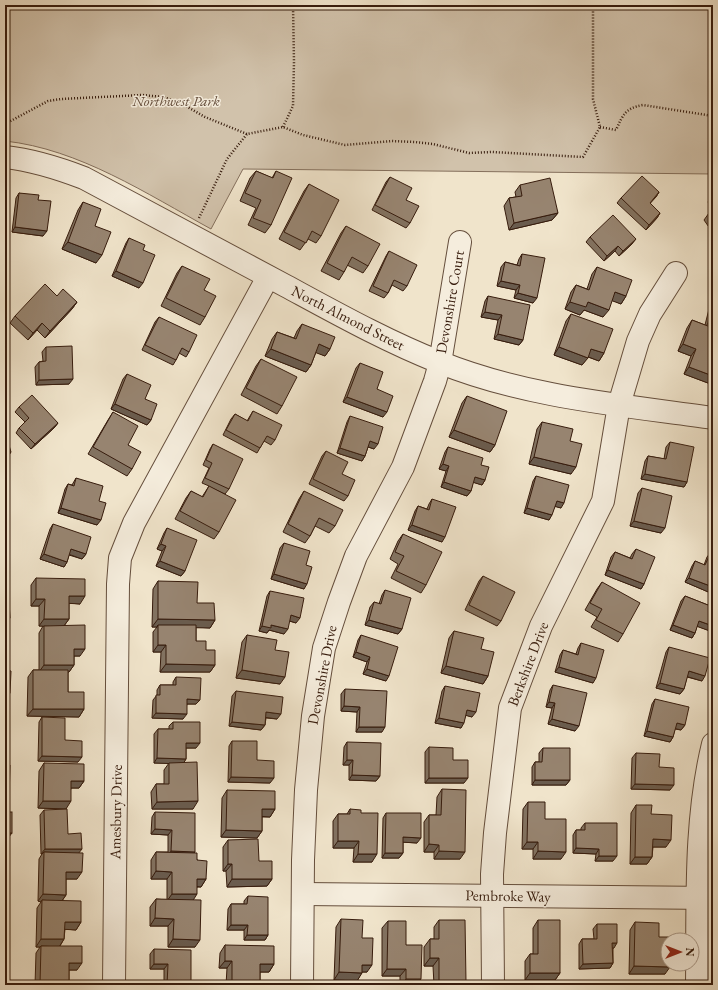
<svg xmlns="http://www.w3.org/2000/svg" width="718" height="990" font-family="'EB Garamond',serif">
	<style>
		.green { fill: #d1c2ab; stroke: #846f5c }
		.lines { fill: none; stroke-linecap: round; stroke-linejoin: round }
		.minor-casing { stroke: #654e3c; stroke-width: 24 }
		.path { stroke: #371c0d; stroke-width: 2.5; stroke-dasharray: 1 2; stroke-linecap: butt }
		.minor { stroke: #f5eddd; stroke-width: 22 }
		.wall { fill: #827260; stroke: #371c0d }
		.shaded-wall { fill: #6a5c4e; stroke: #371c0d }
		.building { fill: #978470; stroke: #371c0d }
		.labels { text-anchor: middle; stroke-width: 3; stroke-linejoin: round; paint-order: stroke }
		.park-label { font-size: 15px; font-style: italic; fill: #654e3c; stroke: #f5eddd }
		.street-label { font-size: 15px; fill: #371c0d; stroke: #f5eddd }
	</style>
	<rect width="100%" height="100%" fill="#f0e4cb"/>
	<filter id="stains"><feTurbulence type="fractalNoise" baseFrequency=".005" numOctaves="4"/><feColorMatrix values="0 0 0 0 .2 0 0 0 0 .09 0 0 0 0 .02 0 0 0 .5 -.17"/></filter>
	<radialGradient id="worn" r=".72"><stop offset=".6" stop-color="#630" stop-opacity="0"/><stop offset="1" stop-color="#630" stop-opacity=".3"/></radialGradient>
	<path class="green" d="M 5,5 L 713,5 L 713,174 L 243,169 L 211,229 C 147,194 79,149 5,141 Z"/>
	<g class="lines">
		<g class="minor-casing">
			<g id="minor">
				<path d="M 5,157 C 33,160 58,168 84,178 C 151,214 218,250 286,286 C 336,313 386,341 439,362 C 525,397 621,405 713,418"/>
				<polyline points="303,894 713,898"/>
				<polyline points="114,985 118,584 120,558 134,523 268,277"/>
				<polyline points="302,985 303,860 306,790 313,716 324,648 339,602 356,556 403,467 435,381 440,363 460,242"/>
				<polyline points="493,985 492,874 495,833 510,708 541,626 603,501 619,405 638,341 650,314 676,273"/>
				<path d="M 697,985 C 698,905 694,822 713,744"/>
			</g>
		</g>
		<g class="path">
			<polyline points="5,124 48,101 61,99 142,95 164,97 186,106 205,117 247,134"/>
			<polyline points="283,127 293,106 294,62 293,5"/>
			<path d="M 600,127 L 616,130 C 623,115 625,108 643,105 L 713,116"/>
			<polyline points="199,218 227,159 247,134 283,127 303,135 345,145 392,141 415,142 433,144 469,153 492,152 583,157 600,127 593,99 593,5"/>
		</g>
		<use href="#minor" class="minor"/>
	</g>
	<g class="wall">
		<polygon points="256,171 272,178 276,171 271,225 265,233 248,225 256,208 240,201 250,178"/>
		<polygon points="390,177 406,200 410,223 406,228 372,210 386,182"/>
		<polygon points="309,184 321,236 316,243 308,239 300,250 279,239 304,191"/>
		<polygon points="520,185 558,213 552,220 509,230 504,206 509,198 516,197 515,192"/>
		<polygon points="659,192 656,197 650,203 660,213 657,218 646,230 617,203 621,198"/>
		<polygon points="19,193 38,200 43,236 12,232 16,198"/>
		<polygon points="713,195 713,209 708,202"/>
		<polygon points="83,202 95,226 96,263 62,249 78,210"/>
		<polygon points="713,210 713,233 704,220 709,213"/>
		<polygon points="346,226 368,266 363,273 347,265 344,272 339,280 321,271 341,233"/>
		<polygon points="590,237 632,244 619,256 615,251 604,261 586,242"/>
		<polygon points="129,238 143,250 139,288 112,276 126,243"/>
		<polygon points="389,251 407,286 403,291 392,285 388,293 384,298 369,291 386,256"/>
		<polygon points="522,254 533,303 514,298 516,290 497,286 501,267 505,262 517,265 519,259"/>
		<polygon points="182,266 204,290 205,317 200,325 161,306 177,273"/>
		<polygon points="597,267 626,296 621,304 612,300 603,317 584,310 580,315 565,309 571,292 576,285 587,289 592,274"/>
		<polygon points="57,296 77,302 72,309 45,338 37,330 28,340 10,323 15,316"/>
		<polygon points="488,296 523,340 519,345 494,339 498,320 481,317 485,301"/>
		<polygon points="712,304 708,383 684,374 691,356 678,351 687,328 692,320 705,325 709,309"/>
		<polygon points="571,314 604,353 599,361 588,357 582,365 554,355 566,321"/>
		<polygon points="159,317 189,352 186,357 179,353 176,360 173,365 142,350 155,322"/>
		<polygon points="302,324 330,349 325,356 316,352 311,365 306,372 265,356 272,339 277,332 294,338 297,331"/>
		<polygon points="46,347 69,384 36,385 35,367 39,362 43,361 42,352"/>
		<polygon points="261,359 282,406 277,414 241,395 256,366"/>
		<polygon points="360,363 377,389 383,417 343,402 356,368"/>
		<polygon points="127,374 145,399 151,420 147,425 111,409 123,379"/>
		<polygon points="467,396 495,445 490,452 449,437 462,403"/>
		<polygon points="19,407 58,423 54,428 31,449 16,433 19,428 25,422 15,412"/>
		<polygon points="253,411 275,440 271,445 264,441 257,453 223,435 231,419 235,414 247,421"/>
		<polygon points="113,412 128,445 132,469 127,476 88,454 108,420"/>
		<polygon points="350,416 374,449 368,447 365,456 362,461 337,453 347,422"/>
		<polygon points="542,422 570,441 571,474 529,464 537,429"/>
		<polygon points="670,442 687,482 684,487 641,479 645,461 648,456 664,459 666,447"/>
		<polygon points="213,444 229,489 225,494 210,487 219,532 214,539 175,519 186,498 191,491 202,497 209,486 202,483 209,468 203,465 210,449"/>
		<polygon points="448,447 481,465 485,480 482,485 473,482 471,491 467,496 441,487 446,471 439,469 445,452"/>
		<polygon points="326,451 348,496 344,501 309,484 322,456"/>
		<polygon points="536,476 561,508 555,506 549,520 524,513 533,481"/>
		<polygon points="76,478 99,501 97,525 58,513 65,489 68,484 72,485"/>
		<polygon points="642,488 661,533 630,526 638,493"/>
		<polygon points="304,491 335,526 329,533 315,526 310,536 305,543 283,532 299,499"/>
		<polygon points="432,499 442,542 408,530 415,511 418,506 427,509 429,504"/>
		<polygon points="53,524 86,554 82,559 69,555 67,562 64,567 40,559 50,529"/>
		<polygon points="167,528 185,571 181,576 156,566 162,551 157,549 164,533"/>
		<polygon points="403,534 426,585 421,593 391,578 398,564 390,559 398,541"/>
		<polygon points="284,543 306,565 304,589 271,579 280,548"/>
		<polygon points="636,549 644,584 641,589 605,575 611,557 615,552 630,558 632,554"/>
		<polygon points="711,552 713,594 685,582 692,566 695,561 704,565 707,557"/>
		<polygon points="483,576 501,621 497,626 465,610 479,581"/>
		<polygon points="36,578 80,604 69,603 69,619 64,626 80,656 74,656 74,665 69,672 68,672 68,692 84,709 79,717 27,716 28,677 33,670 39,670 39,633 43,626 39,626 39,606 31,606 31,585"/>
		<polygon points="158,581 197,603 215,620 210,628 196,627 196,641 206,650 215,665 210,672 160,672 161,652 153,652 153,632 157,627 152,627 153,589"/>
		<polygon points="602,582 623,634 618,642 591,627 597,617 585,610 597,589"/>
		<polygon points="385,590 402,629 398,634 365,625 370,607 374,602 379,604 382,595"/>
		<polygon points="270,591 296,623 289,621 284,634 269,630 267,633 259,631 267,596"/>
		<polygon points="685,596 713,607 713,628 710,631 697,626 695,633 692,638 670,630 681,601"/>
		<polygon points="454,631 481,649 488,676 483,684 441,673 449,638"/>
		<polygon points="247,635 275,650 280,684 236,678 242,642"/>
		<polygon points="361,635 386,681 363,674 367,662 353,657 358,640"/>
		<polygon points="581,643 593,683 555,672 560,655 563,650 576,654 578,648"/>
		<polygon points="669,647 702,681 687,677 684,689 680,694 656,688 666,652"/>
		<polygon points="176,677 200,700 196,704 187,704 183,719 152,718 153,700 157,695 157,690 160,685 173,685 173,682"/>
		<polygon points="553,685 575,731 548,724 552,708 546,707 550,690"/>
		<polygon points="445,686 472,717 466,715 461,728 435,723 442,691"/>
		<polygon points="345,689 382,732 356,732 357,712 341,711 341,694"/>
		<polygon points="236,691 277,719 266,718 265,725 261,730 229,726 232,696"/>
		<polygon points="655,699 685,725 681,730 675,729 673,737 670,742 644,736 652,704"/>
		<polygon points="42,717 78,762 38,761 39,722"/>
		<polygon points="173,722 196,748 186,748 186,759 183,763 193,809 152,809 151,792 156,784 164,784 164,770 169,763 154,763 154,734 158,729 169,729 169,726"/>
		<polygon points="232,741 257,760 270,783 228,782 229,746"/>
		<polygon points="347,742 380,776 376,781 349,780 349,765 343,765 344,747"/>
		<polygon points="429,747 453,760 464,783 425,783 425,752"/>
		<polygon points="543,748 570,780 566,785 532,785 532,767 535,762 539,762 539,753"/>
		<polygon points="636,753 659,767 670,790 631,789 632,758"/>
		<polygon points="44,763 84,781 79,788 71,788 66,809 38,808 39,771"/>
		<polygon points="442,789 460,859 434,859 434,852 424,852 424,822 429,815 436,815 437,797"/>
		<polygon points="227,790 275,809 270,817 262,817 262,831 257,838 221,837 222,798"/>
		<polygon points="528,802 545,819 561,859 533,859 533,849 522,849 523,809"/>
		<polygon points="636,805 651,814 666,847 653,847 652,857 647,864 630,864 631,813"/>
		<polygon points="350,809 361,813 372,862 353,862 354,848 333,848 333,821 338,814 347,814"/>
		<polygon points="44,810 68,834 79,853 77,879 66,879 66,895 62,901 81,922 76,930 65,929 64,939 60,946 77,970 69,970 69,985 35,985 36,953 40,947 36,947 37,908 41,902 38,901 39,859 42,854 41,854 40,815"/>
		<polygon points="155,812 195,852 194,853 206,879 201,887 197,887 193,900 195,947 168,947 168,926 150,926 150,907 156,899 167,900 167,879 151,879 151,860 156,852 168,852 168,835 151,834 152,817"/>
		<polygon points="386,813 417,843 403,842 403,853 399,858 382,858 383,818"/>
		<polygon points="585,823 613,861 595,861 596,854 573,853 573,835 576,830 581,830 581,828"/>
		<polygon points="228,840 259,861 272,879 267,886 227,887 226,871 223,871 223,847"/>
		<polygon points="248,896 268,935 265,940 244,940 244,930 227,930 228,909 231,904 244,904 244,901"/>
		<polygon points="341,919 362,938 367,972 362,972 357,981 334,980 336,927"/>
		<polygon points="439,920 466,982 463,985 434,985 433,966 424,966 424,947 430,939 434,939 434,927"/>
		<polygon points="538,920 560,973 555,980 525,980 525,961 530,954 533,954 533,928"/>
		<polygon points="388,921 406,945 417,985 400,985 400,976 382,976 382,928"/>
		<polygon points="635,922 659,937 665,974 629,974 630,930"/>
		<polygon points="597,924 614,948 613,948 613,963 610,968 579,969 579,944 582,939 594,939 593,929"/>
		<polygon points="225,945 274,964 269,972 260,972 260,985 226,985 227,968 219,968 220,953"/>
		<polygon points="154,949 191,985 164,985 164,969 150,969 150,954"/>
	</g>
	<g class="shaded-wall">
		<polygon points="659,192 656,197 646,208 650,203"/>
		<polygon points="558,213 552,220 509,230 514,223"/>
		<polygon points="660,213 657,218 646,230 649,225"/>
		<polygon points="15,227 47,231 43,236 12,232"/>
		<polygon points="636,239 632,244 619,256 623,251"/>
		<polygon points="68,242 102,255 96,263 62,249"/>
		<polygon points="618,246 615,251 604,261 607,256"/>
		<polygon points="116,271 143,283 139,288 112,276"/>
		<polygon points="501,281 520,285 516,290 497,286"/>
		<polygon points="615,292 626,296 621,304 610,300"/>
		<polygon points="518,293 537,298 533,303 514,298"/>
		<polygon points="77,302 72,309 45,338 50,331"/>
		<polygon points="570,302 588,302 609,310 603,317 584,310 580,315 565,309"/>
		<polygon points="485,312 502,315 498,320 481,317"/>
		<polygon points="42,323 37,330 28,340 33,333"/>
		<polygon points="708,323 713,325 713,330 705,328"/>
		<polygon points="498,334 523,340 519,345 494,339"/>
		<polygon points="319,344 330,349 325,356 314,352"/>
		<polygon points="683,344 696,349 691,356 678,351"/>
		<polygon points="559,347 588,358 582,365 554,355"/>
		<polygon points="271,349 311,365 306,372 265,356"/>
		<polygon points="591,349 604,353 599,361 586,356"/>
		<polygon points="689,367 713,376 713,377 708,383 684,374"/>
		<polygon points="73,379 69,384 36,385 39,380"/>
		<polygon points="347,397 387,412 383,417 343,402"/>
		<polygon points="115,404 151,420 147,425 111,409"/>
		<polygon points="58,423 54,428 31,449 35,444"/>
		<polygon points="454,430 495,445 490,452 449,437"/>
		<polygon points="370,441 378,444 374,449 366,446"/>
		<polygon points="340,448 365,456 362,461 337,453"/>
		<polygon points="11,452 8,457 5,458 5,454"/>
		<polygon points="534,457 576,467 571,474 529,464"/>
		<polygon points="443,464 449,466 446,471 439,469"/>
		<polygon points="645,474 687,482 684,487 641,479"/>
		<polygon points="475,477 485,480 482,485 472,482"/>
		<polygon points="444,482 471,491 467,496 441,487"/>
		<polygon points="557,501 564,503 561,508 553,506"/>
		<polygon points="61,508 101,520 97,525 58,513"/>
		<polygon points="527,508 552,515 549,520 524,513"/>
		<polygon points="634,521 665,528 661,533 630,526"/>
		<polygon points="412,525 445,537 442,542 408,530"/>
		<polygon points="161,544 166,546 162,551 157,549"/>
		<polygon points="71,549 86,554 82,559 68,554"/>
		<polygon points="44,554 67,562 64,567 40,559"/>
		<polygon points="160,561 185,571 181,576 156,566"/>
		<polygon points="608,570 644,584 641,589 605,575"/>
		<polygon points="5,571 9,571 5,576"/>
		<polygon points="274,574 307,584 304,589 271,579"/>
		<polygon points="689,578 713,587 713,594 685,582"/>
		<polygon points="69,596 85,596 80,604 64,603"/>
		<polygon points="36,599 45,599 39,606 31,606"/>
		<polygon points="291,615 300,618 296,623 287,620"/>
		<polygon points="5,618 10,618 6,623 5,623"/>
		<polygon points="44,619 69,619 63,627 39,626"/>
		<polygon points="158,619 215,620 210,628 158,627 158,625 157,627 152,627"/>
		<polygon points="369,620 402,629 398,634 365,625"/>
		<polygon points="699,621 713,626 713,628 710,631 696,626"/>
		<polygon points="271,625 288,629 284,634 269,630 267,633 259,631 262,626"/>
		<polygon points="673,625 695,633 692,638 670,630"/>
		<polygon points="158,645 166,645 161,652 153,652"/>
		<polygon points="74,649 85,649 80,656 69,656"/>
		<polygon points="356,652 370,657 367,662 353,657"/>
		<polygon points="5,663 8,663 5,667"/>
		<polygon points="166,664 215,665 210,672 160,672"/>
		<polygon points="44,665 74,665 69,672 39,672"/>
		<polygon points="446,666 488,676 483,684 441,673"/>
		<polygon points="559,667 596,678 593,683 555,672"/>
		<polygon points="367,669 389,676 386,681 363,674"/>
		<polygon points="242,670 285,677 280,684 236,678"/>
		<polygon points="689,671 705,676 702,681 685,676"/>
		<polygon points="660,683 684,689 680,694 656,688"/>
		<polygon points="5,693 10,693 5,701"/>
		<polygon points="187,699 200,700 196,704 183,704"/>
		<polygon points="549,702 555,703 552,708 546,707"/>
		<polygon points="344,706 360,707 357,712 341,711"/>
		<polygon points="33,709 84,709 79,717 27,716"/>
		<polygon points="467,710 476,712 472,717 464,715"/>
		<polygon points="266,712 281,714 277,719 263,717"/>
		<polygon points="156,713 187,714 183,719 152,718"/>
		<polygon points="439,718 464,723 461,728 435,723"/>
		<polygon points="552,719 579,726 575,731 548,724"/>
		<polygon points="232,722 265,725 261,730 229,726"/>
		<polygon points="677,723 685,725 681,730 673,728"/>
		<polygon points="359,727 385,727 382,732 356,732"/>
		<polygon points="647,731 673,737 670,742 644,736"/>
		<polygon points="186,743 200,743 196,748 183,748"/>
		<polygon points="42,756 82,757 78,762 38,761"/>
		<polygon points="157,758 186,759 183,764 154,763"/>
		<polygon points="347,760 353,760 349,765 343,765"/>
		<polygon points="352,775 380,776 376,781 349,780"/>
		<polygon points="231,777 274,778 270,783 228,782"/>
		<polygon points="429,778 468,778 464,783 425,783"/>
		<polygon points="535,780 570,780 566,785 532,785"/>
		<polygon points="71,781 84,781 79,788 66,788"/>
		<polygon points="635,784 674,785 670,790 631,789"/>
		<polygon points="5,799 9,799 5,805"/>
		<polygon points="43,801 71,801 66,809 38,808"/>
		<polygon points="198,801 193,809 152,809 157,802"/>
		<polygon points="262,809 275,809 270,817 257,816"/>
		<polygon points="155,829 172,830 168,835 151,834"/>
		<polygon points="226,830 262,831 257,838 221,837"/>
		<polygon points="5,833 12,833 8,838 5,838"/>
		<polygon points="403,837 421,838 417,843 400,842"/>
		<polygon points="653,839 671,840 666,847 648,847"/>
		<polygon points="338,841 359,841 354,848 333,848"/>
		<polygon points="527,842 538,842 533,849 522,849"/>
		<polygon points="429,844 439,845 434,852 424,852"/>
		<polygon points="576,848 599,849 596,854 573,853"/>
		<polygon points="45,849 82,849 78,854 44,852 42,854 41,854"/>
		<polygon points="171,851 195,852 191,857 168,856"/>
		<polygon points="439,851 465,852 460,859 434,859"/>
		<polygon points="538,851 566,852 561,859 533,859"/>
		<polygon points="385,853 403,853 399,858 382,858"/>
		<polygon points="358,854 377,854 372,862 353,862"/>
		<polygon points="599,856 617,856 613,861 595,861"/>
		<polygon points="635,857 652,857 647,864 630,864"/>
		<polygon points="228,864 232,864 226,871 223,871"/>
		<polygon points="156,871 172,872 167,879 151,879"/>
		<polygon points="66,872 82,872 77,879 61,879"/>
		<polygon points="197,879 206,879 201,887 192,886"/>
		<polygon points="232,879 272,879 267,886 227,887"/>
		<polygon points="43,894 66,895 61,902 42,900 41,902 38,901"/>
		<polygon points="172,894 197,894 192,902 167,901"/>
		<polygon points="155,918 174,919 168,926 150,926"/>
		<polygon points="5,922 9,922 6,927 5,927"/>
		<polygon points="65,922 81,922 76,930 60,929"/>
		<polygon points="231,925 248,925 244,930 227,930"/>
		<polygon points="247,935 268,935 265,940 244,940"/>
		<polygon points="41,939 64,939 59,947 41,946 40,947 36,947"/>
		<polygon points="173,939 200,940 195,947 168,947"/>
		<polygon points="612,943 617,943 614,948 609,948"/>
		<polygon points="430,958 439,958 433,966 424,966"/>
		<polygon points="225,961 232,961 227,968 219,968"/>
		<polygon points="69,963 82,963 77,970 64,970"/>
		<polygon points="613,963 610,968 579,969 583,964"/>
		<polygon points="154,964 168,964 164,969 150,969"/>
		<polygon points="260,964 274,964 269,972 254,972"/>
		<polygon points="362,965 372,965 367,972 357,972"/>
		<polygon points="634,966 670,967 665,974 629,974"/>
		<polygon points="387,969 406,969 400,976 382,976"/>
		<polygon points="339,972 362,973 357,981 334,980"/>
		<polygon points="530,973 560,973 555,980 525,980"/>
		<polygon points="406,979 421,979 417,985 401,985"/>
		<polygon points="439,982 466,982 463,985 437,985"/>
	</g>
	<g class="building">
		<polygon points="256,171 273,178 276,171 292,178 271,225 253,218 261,200 245,193"/>
		<polygon points="642,176 659,192 650,203 660,213 649,225 621,198"/>
		<polygon points="390,177 412,188 406,200 419,206 410,223 375,205"/>
		<polygon points="550,178 558,213 514,223 509,198 522,196 520,185"/>
		<polygon points="309,184 339,200 321,236 312,231 306,243 284,232"/>
		<polygon points="19,193 39,195 38,200 51,201 47,231 15,227"/>
		<polygon points="83,202 101,209 95,226 111,232 102,255 68,242"/>
		<polygon points="713,210 713,218 709,213"/>
		<polygon points="613,215 636,239 623,251 618,246 607,256 590,237"/>
		<polygon points="346,226 380,244 368,266 352,257 344,272 327,263"/>
		<polygon points="129,238 145,245 143,250 155,255 143,283 116,271"/>
		<polygon points="389,251 417,265 407,286 394,280 388,293 373,286"/>
		<polygon points="522,254 545,258 537,298 518,293 520,285 501,281 505,262 520,266"/>
		<polygon points="182,266 210,279 204,290 216,296 205,317 166,298"/>
		<polygon points="597,267 632,280 626,296 615,292 609,310 588,302 586,307 570,302 576,285 589,290"/>
		<polygon points="5,268 8,269 5,288"/>
		<polygon points="45,284 57,296 63,289 77,302 50,331 42,323 33,333 15,316"/>
		<polygon points="488,296 530,305 523,340 498,334 502,315 485,312"/>
		<polygon points="712,304 713,304 713,325 708,323"/>
		<polygon points="571,314 613,329 604,353 591,349 588,358 559,347"/>
		<polygon points="159,317 197,335 189,352 182,348 176,360 145,345"/>
		<polygon points="692,320 713,328 713,376 689,367 696,349 683,344"/>
		<polygon points="302,324 335,337 330,349 319,344 311,365 271,349 277,332 296,339"/>
		<polygon points="72,346 73,379 39,380 39,362 46,361 46,347"/>
		<polygon points="261,359 297,377 282,406 246,388"/>
		<polygon points="360,363 383,372 377,389 393,396 387,412 347,397"/>
		<polygon points="127,374 151,385 145,399 157,404 151,420 115,404"/>
		<polygon points="32,395 58,423 35,444 19,428 29,418 19,407"/>
		<polygon points="467,396 507,411 495,445 454,430"/>
		<polygon points="253,411 282,425 275,440 267,436 260,448 226,430 235,414 248,421"/>
		<polygon points="113,412 138,426 128,445 141,452 132,469 93,447"/>
		<polygon points="350,416 383,427 378,444 370,441 365,456 340,448"/>
		<polygon points="542,422 573,429 570,441 582,444 576,467 534,457"/>
		<polygon points="5,432 11,452 5,454"/>
		<polygon points="670,442 694,447 687,482 645,474 648,456 666,459"/>
		<polygon points="213,444 243,459 229,489 205,478 212,463 206,460"/>
		<polygon points="448,447 483,458 481,465 489,467 485,480 475,477 471,491 444,482 449,466 443,464"/>
		<polygon points="326,451 348,462 342,474 355,480 348,496 313,479"/>
		<polygon points="536,476 569,485 564,503 557,501 552,515 527,508"/>
		<polygon points="76,478 103,486 99,501 106,503 101,520 61,508 68,484 74,486"/>
		<polygon points="209,486 236,500 219,532 180,511 191,491 203,497"/>
		<polygon points="642,488 672,496 665,528 634,521"/>
		<polygon points="304,491 343,510 335,526 319,518 310,536 288,524"/>
		<polygon points="432,499 456,507 445,537 412,525 418,506 429,510"/>
		<polygon points="53,524 91,537 86,554 71,549 67,562 44,554"/>
		<polygon points="167,528 197,540 185,571 160,561 166,546 161,544"/>
		<polygon points="403,534 442,552 426,585 396,571 404,556 395,552"/>
		<polygon points="9,535 9,571 5,571 5,536"/>
		<polygon points="284,543 310,551 306,565 312,567 307,584 274,574"/>
		<polygon points="636,549 655,557 644,584 608,570 615,552 632,559"/>
		<polygon points="711,552 713,553 713,587 689,578 695,561 705,565"/>
		<polygon points="483,576 515,592 501,621 469,605"/>
		<polygon points="36,578 85,579 85,596 69,596 69,619 44,619 45,599 36,599"/>
		<polygon points="158,581 198,582 197,603 214,603 215,620 158,619"/>
		<polygon points="602,582 640,603 623,634 596,620 602,609 590,603"/>
		<polygon points="5,585 8,585 10,618 5,618"/>
		<polygon points="385,590 411,598 402,629 369,620 374,602 381,604"/>
		<polygon points="270,591 304,598 300,618 291,615 288,629 271,625 271,628 262,626"/>
		<polygon points="685,596 713,607 713,626 699,621 695,633 673,625"/>
		<polygon points="85,625 85,649 74,649 74,665 44,665 44,626"/>
		<polygon points="158,625 196,625 196,641 206,641 206,650 215,650 215,665 166,664 166,645 158,645"/>
		<polygon points="5,629 9,629 8,663 5,663"/>
		<polygon points="454,631 484,638 481,649 494,652 488,676 446,666"/>
		<polygon points="247,635 277,640 275,650 289,652 285,677 242,670"/>
		<polygon points="361,635 398,647 389,676 367,669 370,657 356,652"/>
		<polygon points="581,643 604,650 596,678 559,667 563,650 578,655"/>
		<polygon points="669,647 710,658 705,676 689,671 684,689 660,683"/>
		<polygon points="5,670 11,671 10,693 5,693"/>
		<polygon points="33,670 68,670 68,692 84,692 84,709 33,709"/>
		<polygon points="176,677 201,678 200,700 187,699 187,714 156,713 156,695 160,695 160,685 176,685"/>
		<polygon points="553,685 587,693 579,726 552,719 555,703 549,702"/>
		<polygon points="445,686 480,693 476,712 467,710 464,723 439,718"/>
		<polygon points="345,689 387,691 385,727 359,727 360,707 344,706"/>
		<polygon points="236,691 283,697 281,714 266,712 265,725 232,722"/>
		<polygon points="655,699 689,707 685,725 677,723 673,737 647,731"/>
		<polygon points="42,717 65,718 65,740 82,741 82,757 42,756"/>
		<polygon points="173,722 200,722 200,743 186,743 186,759 157,758 158,729 173,729"/>
		<polygon points="232,741 257,741 257,760 274,761 274,778 231,777"/>
		<polygon points="347,742 381,743 380,776 352,775 353,760 347,760"/>
		<polygon points="429,747 453,748 453,760 468,760 468,778 429,778"/>
		<polygon points="543,748 570,748 570,780 535,780 535,762 542,762"/>
		<polygon points="636,753 660,754 659,767 674,768 674,785 635,784"/>
		<polygon points="197,762 198,801 157,802 156,784 169,784 169,763"/>
		<polygon points="44,763 84,764 84,781 71,781 71,801 43,801"/>
		<polygon points="5,765 10,765 9,799 5,799"/>
		<polygon points="442,789 466,790 465,852 439,851 439,845 429,844 429,815 441,815"/>
		<polygon points="227,790 275,791 275,809 262,809 262,831 226,830"/>
		<polygon points="528,802 545,802 545,819 566,819 566,852 538,851 538,842 527,842"/>
		<polygon points="636,805 652,805 651,814 672,815 671,840 653,839 652,857 635,857"/>
		<polygon points="67,809 68,834 81,833 82,849 45,849 44,810"/>
		<polygon points="350,809 361,810 361,813 378,813 377,854 358,854 359,841 338,841 338,814 350,814"/>
		<rect x="5" y="812" width="7" height="21"/>
		<polygon points="155,812 195,813 195,852 171,851 172,830 155,829"/>
		<polygon points="386,813 421,813 421,838 403,837 403,853 385,853"/>
		<polygon points="585,823 617,823 617,856 599,856 599,849 576,848 576,830 585,830"/>
		<polygon points="258,839 259,861 272,861 272,879 232,879 232,864 228,864 228,840"/>
		<polygon points="44,852 83,853 82,872 66,872 66,895 43,894"/>
		<polygon points="156,852 197,853 197,860 207,861 206,879 197,879 197,894 172,894 172,872 156,871"/>
		<rect x="5" y="855" width="3" height="23"/>
		<polygon points="248,896 268,897 268,935 247,935 248,925 231,925 231,904 247,904"/>
		<polygon points="156,899 201,900 200,940 173,939 174,919 155,918"/>
		<polygon points="42,900 81,901 81,922 65,922 64,939 41,939"/>
		<rect x="5" y="903" width="4" height="19"/>
		<polygon points="341,919 363,920 362,938 373,938 372,965 362,965 362,973 339,972"/>
		<polygon points="439,920 465,920 466,982 439,982 439,958 430,958 430,939 439,939"/>
		<polygon points="538,920 560,920 560,973 530,973 530,954 538,954"/>
		<polygon points="388,921 406,921 406,945 422,945 421,979 406,979 406,969 387,969"/>
		<polygon points="635,922 659,923 659,937 671,937 671,940 668,940 668,964 670,964 670,967 634,966"/>
		<polygon points="597,924 617,924 617,943 612,943 613,963 583,964 582,939 597,939"/>
		<polygon points="225,945 274,946 274,964 260,964 260,985 232,985 232,961 225,961"/>
		<polygon points="41,946 82,946 82,963 69,963 69,985 40,984"/>
		<polygon points="154,949 191,950 191,985 167,985 168,964 154,964"/>
		<rect x="5" y="966" width="2" height="17"/>
	</g>
	<g class="labels">
		<g class="park-label">
			<text x="176" y="106">Northwest Park</text>
		</g>
		<g class="street-label">
			<text transform="translate(450 302) rotate(-80)" y="5">Devonshire Court</text>
			<text transform="translate(348 318) rotate(27)" y="5">North Almond Street</text>
			<text transform="translate(528 664) rotate(-69)" y="5">Berkshire Drive</text>
			<text transform="translate(322 675) rotate(-79)" y="5">Devonshire Drive</text>
			<text transform="translate(116 812) rotate(-89)" y="5">Amesbury Drive</text>
			<text transform="translate(508 896) rotate(1)" y="5">Pembroke Way</text>
		</g>
	</g>
	<rect width="718" height="990" fill="none" stroke="#f0e4cb" stroke-width="20"/>
	<rect x="6" y="6" width="706" height="978" fill="none" stroke="#371c0d" stroke-width="2"/>
	<rect x="10" y="10" width="698" height="970" fill="none" stroke="#371c0d"/>
	<g transform="translate(680 952) rotate(90)"><circle r="19" fill="#f5eddd" stroke="#a9998a"/>
	<path d="M0-3L7 15L0 10L-7 15Z" fill="#8f2418"/>
	<text y="-6" font-size="11" font-weight="bold" text-anchor="middle" fill="#371c0d">N</text>
	</g>
	<rect width="100%" height="100%" filter="url(#stains)"/>
	<rect width="100%" height="100%" fill="url(#worn)"/>
</svg>
